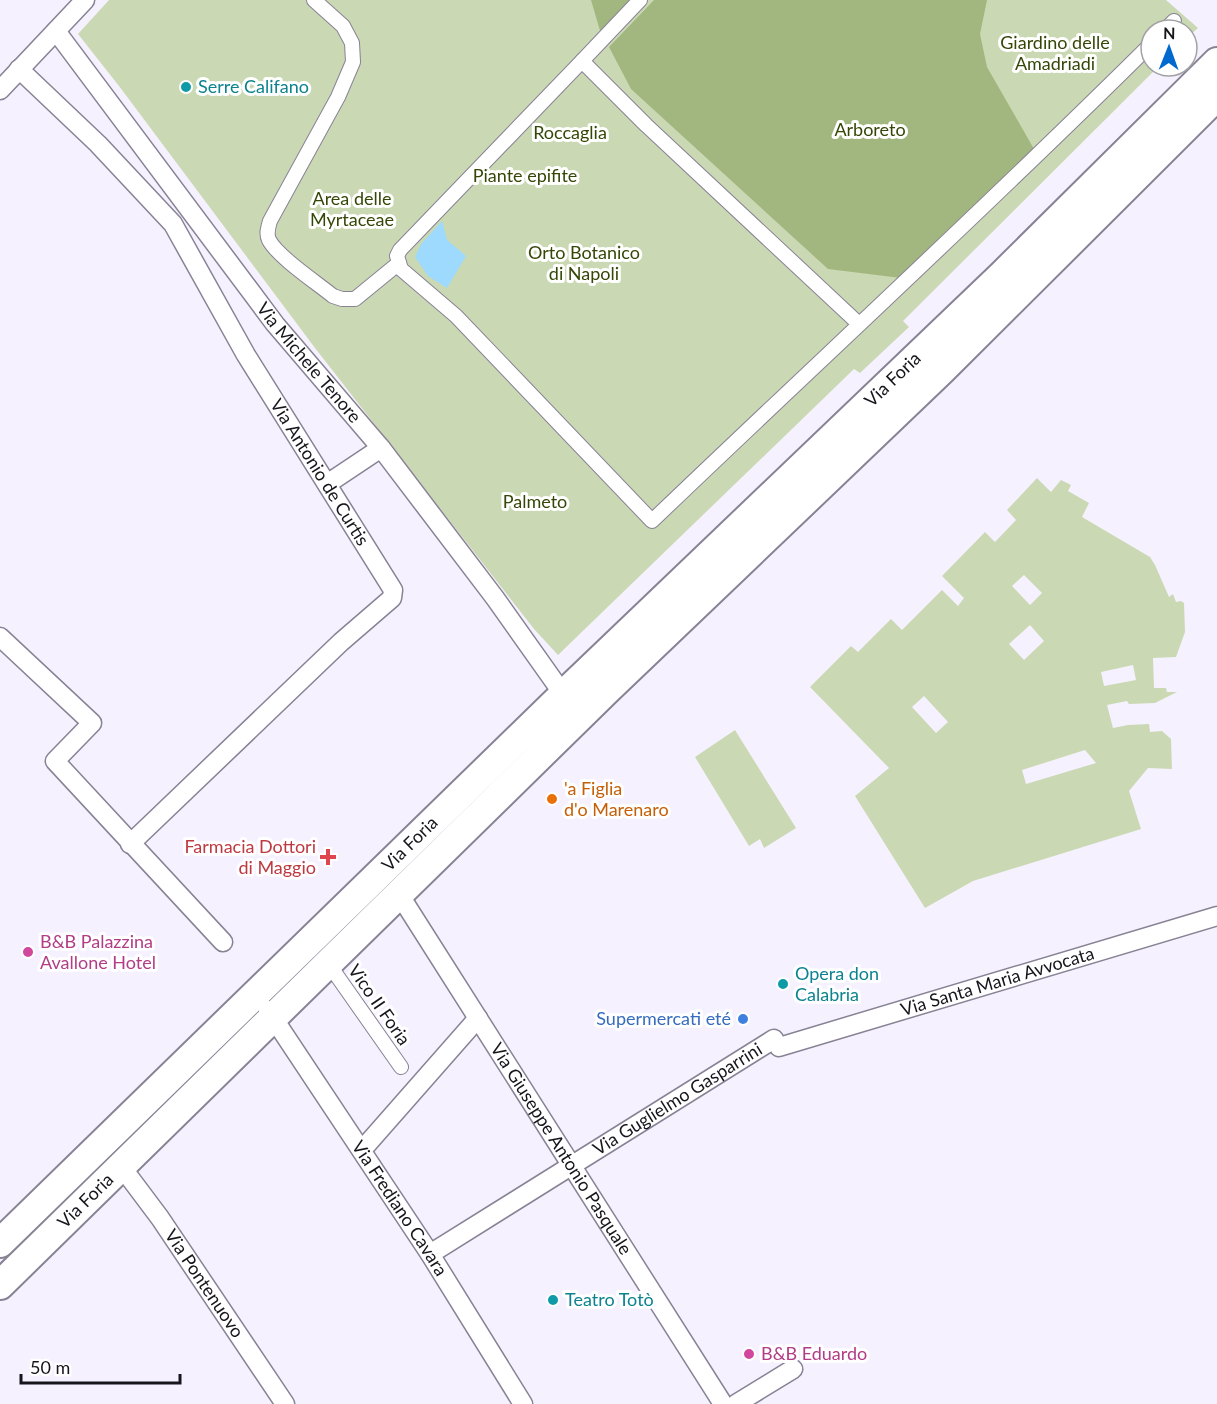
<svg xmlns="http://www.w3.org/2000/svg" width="1217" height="1404" font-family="Lato,sans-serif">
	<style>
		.green { fill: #cad9b3; fill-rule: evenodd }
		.forest { fill: #a2b77f }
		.water { fill: #9ed9fe }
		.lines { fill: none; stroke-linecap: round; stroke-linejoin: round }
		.pedestrian-casing { stroke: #888295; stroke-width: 16 }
		.minor-casing { stroke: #888295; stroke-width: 21 }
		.primary-casing { stroke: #888295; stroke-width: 32 }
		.pedestrian { stroke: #fff; stroke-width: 14 }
		.minor { stroke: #fff; stroke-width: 18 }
		.primary { stroke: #fff; stroke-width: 28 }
		.culture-dot { fill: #0f9aa8; stroke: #fff; stroke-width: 2 }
		.food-dot { fill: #e8710a; stroke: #fff; stroke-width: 2 }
		.health-dot { fill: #e0444e; stroke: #fff; stroke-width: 2 }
		.hotel-dot { fill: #d1479c; stroke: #fff; stroke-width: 2 }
		.shop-dot { fill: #3f7fe0; stroke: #fff; stroke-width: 2 }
		.labels { text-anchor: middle; stroke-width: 6; stroke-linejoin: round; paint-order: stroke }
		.park-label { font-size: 18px; fill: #354707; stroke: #fff }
		.culture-label { font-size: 18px; fill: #0d838f; stroke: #fff; text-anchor: start }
		.street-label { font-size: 18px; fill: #17151c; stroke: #fff }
		.food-label { font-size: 18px; fill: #c56008; stroke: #fff; text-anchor: start }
		.health-label { font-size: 18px; fill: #be3a42; stroke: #fff; text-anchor: end }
		.hotel-label { font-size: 18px; fill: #b23c85; stroke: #fff; text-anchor: start }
		.shop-label { font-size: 18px; fill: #366cbe; stroke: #fff; text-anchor: end }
	</style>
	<rect width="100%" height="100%" fill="#f6f1ff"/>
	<g class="green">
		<polygon points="109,0 1166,0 1198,28 1187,38 1187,30 1151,30 1151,66 1159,66 903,321 909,327 860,373 854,369 558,655 534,629 315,348 119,86 78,34"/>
		<path d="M 1037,478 L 1051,492 L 1061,480 L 1071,485 L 1068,491 L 1089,503 L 1082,517 L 1150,557 L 1155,565 L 1169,597 L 1173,594 L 1176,602 L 1181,601 L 1184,603 L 1185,632 L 1176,657 L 1153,658 L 1154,688 L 1166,688 L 1167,692 L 1177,692 L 1155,703 L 1129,704 L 1127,701 L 1107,705 L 1113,728 L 1128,725 L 1149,724 L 1150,732 L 1162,731 L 1171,739 L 1172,769 L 1148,768 L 1129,791 L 1141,829 L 973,881 L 925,908 L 855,796 L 889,768 L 810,687 L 851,646 L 858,652 L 891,619 L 902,630 L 942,590 L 958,606 L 964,598 L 942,576 L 985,532 L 995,542 L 1016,520 L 1007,510 ZM 1024,575 L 1042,593 L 1030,605 L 1012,586 ZM 1030,625 L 1044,641 L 1024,660 L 1009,644 ZM 1133,665 L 1136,680 L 1104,686 L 1101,672 ZM 924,696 L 948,722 L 936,733 L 912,707 ZM 1085,750 L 1096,763 L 1026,784 L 1022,770 Z"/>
		<polygon points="735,730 796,828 764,848 760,839 749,846 695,757"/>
	</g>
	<g class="forest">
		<polygon points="591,0 633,0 601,34"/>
		<polygon points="654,0 987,0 980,34 987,67 1038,156 901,278 828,269 631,89 609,47"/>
	</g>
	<polygon class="water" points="442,221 447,240 466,256 447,288 428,276 415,257 421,244"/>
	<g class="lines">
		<g class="pedestrian-casing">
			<g id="pedestrian">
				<path d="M 314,0 L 343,26 L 352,43 L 353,62 L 338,97 L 270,221 C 268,228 266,234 269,240 C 278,257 317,283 333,296 L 342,299 L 355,299 L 399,263"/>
				<polyline points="1165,30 1174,21"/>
				<polyline points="582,61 640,0"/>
				<path d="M 859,324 L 646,125 L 582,61 L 400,250 L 397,256 L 401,269 L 456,316 L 652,521 C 818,362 988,206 1151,44"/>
				<polyline points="328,963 401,1067"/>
			</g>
		</g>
		<g class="minor-casing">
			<g id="minor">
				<path id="s1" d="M 56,31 L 275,324 L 381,448 L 495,598 L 568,701"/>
				<path id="s2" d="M 19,69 L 98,144 L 173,224 L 246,355 L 393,590 L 392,598 L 341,642 L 130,844"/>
				<polyline points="0,90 85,0"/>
				<polyline points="327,484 381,448"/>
				<polyline points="0,637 92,723 55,761 223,942"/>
				<path id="s3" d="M 399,894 L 723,1404"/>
				<path id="s4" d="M 268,1010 L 430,1254 L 523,1404"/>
				<path id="s5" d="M 779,1047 L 1217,916"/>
				<polyline points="362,1150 478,1018"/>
				<path id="s6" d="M 121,1166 L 160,1218 L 285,1404"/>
				<path id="s7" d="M 430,1254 L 774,1039"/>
				<polyline points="736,1404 793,1369"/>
			</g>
		</g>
		<g class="primary-casing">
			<g id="primary">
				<path id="s8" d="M 0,1243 L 564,694 L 1002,275 L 1217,62"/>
				<path id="s9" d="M 0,1285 L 607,690 L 942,370 L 1217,96"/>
			</g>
		</g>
		<use href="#pedestrian" class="pedestrian"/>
		<use href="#minor" class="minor"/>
		<use href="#primary" class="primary"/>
	</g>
	<g class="culture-dot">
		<circle cx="186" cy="87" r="6"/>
		<circle cx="783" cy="984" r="6"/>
		<circle cx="553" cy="1300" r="6"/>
	</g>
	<circle class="food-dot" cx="552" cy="799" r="6"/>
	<path class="health-dot" d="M325 848h6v6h6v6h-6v6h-6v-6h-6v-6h6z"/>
	<g class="hotel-dot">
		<circle cx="28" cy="952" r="6"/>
		<circle cx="749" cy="1354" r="6"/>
	</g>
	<circle class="shop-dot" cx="743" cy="1019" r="6"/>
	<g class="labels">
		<g class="park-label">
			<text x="1055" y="49">Giardino delle<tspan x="1055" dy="21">Amadriadi</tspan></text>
			<text x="870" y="136">Arboreto</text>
			<text x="570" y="139">Roccaglia</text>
			<text x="525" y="182">Piante epifite</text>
			<text x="352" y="205">Area delle<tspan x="352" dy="21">Myrtaceae</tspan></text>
			<text x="584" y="259">Orto Botanico<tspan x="584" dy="21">di Napoli</tspan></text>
			<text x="535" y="508">Palmeto</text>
		</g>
		<g class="culture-label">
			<text x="198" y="93">Serre Califano</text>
			<text x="795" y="980">Opera don<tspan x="795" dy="21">Calabria</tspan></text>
			<text x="565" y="1306">Teatro Totò</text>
		</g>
		<g class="street-label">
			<text dy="6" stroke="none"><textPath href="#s1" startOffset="417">Via Michele Tenore</textPath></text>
			<text dy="6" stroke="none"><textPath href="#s8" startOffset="1242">Via Foria</textPath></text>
			<text dy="6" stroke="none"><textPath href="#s2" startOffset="507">Via Antonio de Curtis</textPath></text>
			<text dy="6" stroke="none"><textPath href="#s8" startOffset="572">Via Foria</textPath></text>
			<text dy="6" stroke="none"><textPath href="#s5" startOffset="228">Via Santa Maria Avvocata</textPath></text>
			<text transform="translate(379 1005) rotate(55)" y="6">Vico II Foria</text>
			<text dy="6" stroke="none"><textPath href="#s7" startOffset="292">Via Guglielmo Gasparrini</textPath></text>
			<text dy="6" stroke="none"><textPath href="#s3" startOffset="302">Via Giuseppe Antonio Pasquale</textPath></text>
			<text dy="6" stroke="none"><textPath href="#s9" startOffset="120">Via Foria</textPath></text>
			<text dy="6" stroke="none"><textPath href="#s4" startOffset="238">Via Frediano Cavara</textPath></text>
			<text dy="6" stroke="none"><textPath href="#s6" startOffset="144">Via Pontenuovo</textPath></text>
		</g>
		<g class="food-label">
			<text x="564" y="795">'a Figlia<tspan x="564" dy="21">d'o Marenaro</tspan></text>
		</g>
		<g class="health-label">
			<text x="316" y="853">Farmacia Dottori<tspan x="316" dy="21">di Maggio</tspan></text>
		</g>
		<g class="hotel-label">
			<text x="40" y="948">B&amp;B Palazzina<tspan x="40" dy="21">Avallone Hotel</tspan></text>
			<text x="761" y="1360">B&amp;B Eduardo</text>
		</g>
		<g class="shop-label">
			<text x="731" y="1025">Supermercati eté</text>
		</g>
	</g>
	<g transform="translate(1169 48) rotate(1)"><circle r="28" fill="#ffffff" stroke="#a2a1a4" stroke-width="1.5"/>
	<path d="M0-4.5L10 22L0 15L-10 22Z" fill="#0069d0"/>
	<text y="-9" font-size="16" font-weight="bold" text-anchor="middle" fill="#17151c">N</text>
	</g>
	<path d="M21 1374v9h159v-9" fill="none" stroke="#17151c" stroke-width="3"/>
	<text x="30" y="1374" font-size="18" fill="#17151c" stroke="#ffffff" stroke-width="4.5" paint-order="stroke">50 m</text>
</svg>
